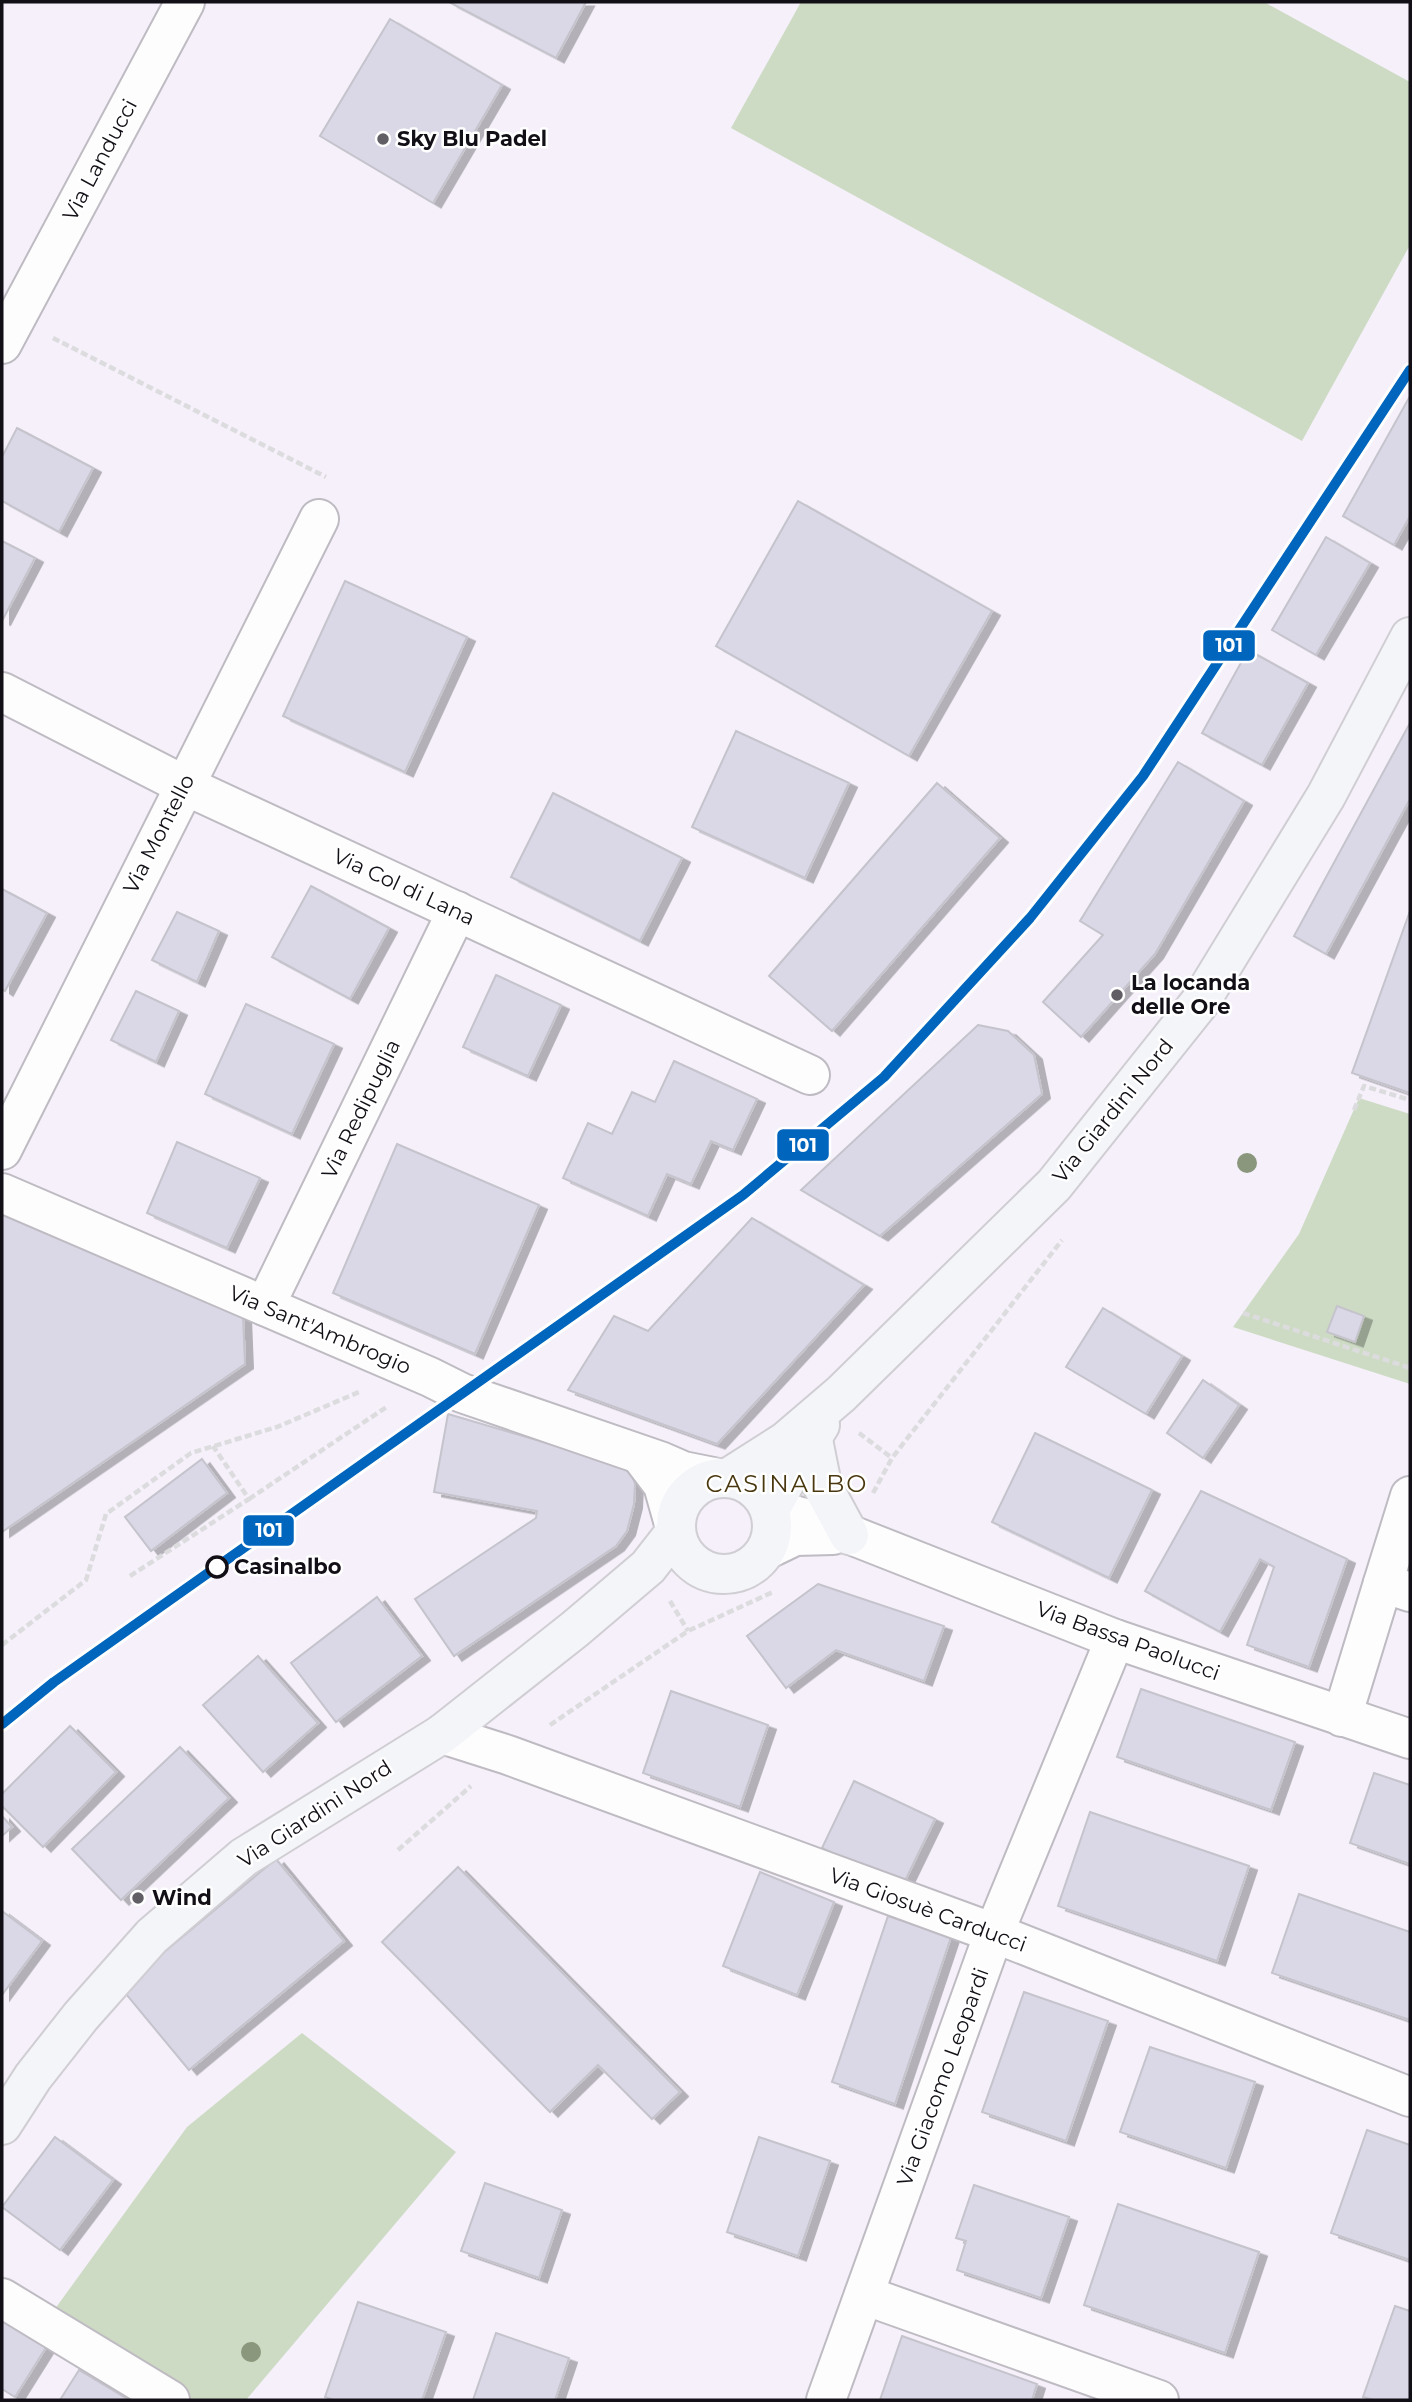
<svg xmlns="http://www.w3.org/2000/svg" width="1412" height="2402" font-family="Montserrat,sans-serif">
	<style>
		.green { fill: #cedbc4 }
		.building { fill: #dad8e7; stroke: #c5c3cb; stroke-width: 2; filter: url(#shadow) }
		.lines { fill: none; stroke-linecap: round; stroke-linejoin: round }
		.minor-casing { stroke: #bfbbc2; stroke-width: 42 }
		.major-casing { stroke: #d0ced3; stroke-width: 42 }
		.path { stroke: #dcdbde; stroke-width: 4.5; stroke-dasharray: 7 3.5; stroke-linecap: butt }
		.minor { stroke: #fefdfe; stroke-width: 38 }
		.major { stroke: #f3f5f9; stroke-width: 38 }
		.rail-1-casing { stroke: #fff; stroke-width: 16 }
		.rail-1 { stroke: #0065bd; stroke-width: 10 }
		.tree { fill: #8a977c }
		.poi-dot { fill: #625e66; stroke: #fff; stroke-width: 2.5 }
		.stop-dot { fill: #fff; stroke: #130f16; stroke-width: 3.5 }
		.labels { text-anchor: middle; stroke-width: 5; stroke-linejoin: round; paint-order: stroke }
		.poi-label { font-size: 21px; font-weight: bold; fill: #130f16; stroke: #fff; text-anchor: start }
		.street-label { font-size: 21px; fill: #130f16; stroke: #fff }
		.stop-label { font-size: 21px; font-weight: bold; fill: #130f16; stroke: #fff; text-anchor: start }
		.quarter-label { font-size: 24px; letter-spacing: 2px; fill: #493710; stroke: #fff }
		.line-badge { stroke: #fff; stroke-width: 2.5 }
		.badge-label { font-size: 19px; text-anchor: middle; font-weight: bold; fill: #fff }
	</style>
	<defs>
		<filter id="shadow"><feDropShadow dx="8" dy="4.5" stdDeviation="0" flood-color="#0004"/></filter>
	</defs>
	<rect width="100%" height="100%" fill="#f5f0fa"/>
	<g class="green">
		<polygon points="801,2 1264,2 1410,82 1410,245 1302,441 731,128"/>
		<polygon points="1359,1098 1410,1114 1410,1384 1233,1327 1299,1234"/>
		<polygon points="302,2033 456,2152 246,2400 169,2400 44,2324 187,2127"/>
	</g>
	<g class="building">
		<polygon points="449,2 586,2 556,58"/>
		<polygon points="390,19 502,85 433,203 320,136"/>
		<polygon points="1410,396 1410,516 1394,545 1343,516"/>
		<polygon points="17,428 93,468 59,532 2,501 2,457"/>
		<polygon points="798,501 992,611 909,756 716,646"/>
		<polygon points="1326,537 1370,563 1316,655 1272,630"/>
		<polygon points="2,541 35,558 2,621"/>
		<polygon points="345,581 467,637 405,772 283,716"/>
		<polygon points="1248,650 1308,683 1262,765 1202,733"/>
		<polygon points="1410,723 1410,799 1326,954 1294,936"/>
		<polygon points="736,731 849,783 805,878 692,827"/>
		<polygon points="1178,762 1244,801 1155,954 1081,1037 1043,1002 1103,935 1080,921"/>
		<polygon points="937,783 1000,838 832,1031 769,976"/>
		<polygon points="553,793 682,858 640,941 511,877"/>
		<polygon points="311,886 389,928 350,999 272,957"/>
		<polygon points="2,889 47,913 5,991 2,989"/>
		<polygon points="1410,911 1410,1093 1352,1073"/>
		<polygon points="177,912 219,931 197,982 152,960"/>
		<polygon points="496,975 561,1005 528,1076 463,1047"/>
		<polygon points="136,991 179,1011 156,1062 111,1040"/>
		<polygon points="246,1004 334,1044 292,1134 205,1094"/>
		<polygon points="978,1025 1008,1031 1034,1055 1042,1094 880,1236 801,1190"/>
		<polygon points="674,1061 757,1099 733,1150 711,1141 691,1184 667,1174 648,1216 563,1178 588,1123 612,1134 632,1092 655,1102"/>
		<polygon points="177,1142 260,1178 227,1248 147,1213"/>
		<polygon points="397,1144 539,1205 475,1354 333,1293"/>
		<polygon points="2,1209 243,1315 245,1364 2,1532"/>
		<polygon points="752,1218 864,1285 717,1444 568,1390 614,1316 648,1331"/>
		<polygon points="1337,1306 1364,1316 1355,1342 1327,1332"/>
		<polygon points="1103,1308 1182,1356 1146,1414 1066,1367"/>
		<polygon points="1203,1380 1239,1405 1203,1458 1167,1433"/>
		<polygon points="448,1414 628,1467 635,1483 634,1504 627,1531 616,1546 454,1656 415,1599 536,1518 537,1511 434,1492"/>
		<polygon points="1035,1433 1152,1490 1109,1578 992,1522"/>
		<polygon points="202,1459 227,1493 151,1551 125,1517"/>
		<polygon points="1201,1491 1347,1559 1309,1667 1247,1645 1274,1567 1260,1559 1220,1632 1145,1591"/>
		<polygon points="818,1584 944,1626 924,1681 836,1650 786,1688 747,1636"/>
		<polygon points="377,1597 422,1656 336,1722 291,1663"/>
		<polygon points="258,1656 318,1723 263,1772 203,1705"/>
		<polygon points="1141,1689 1295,1742 1271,1810 1117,1757"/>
		<polygon points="671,1691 768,1725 740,1807 643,1773"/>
		<polygon points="70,1726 116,1772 43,1847 2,1806 2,1794"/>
		<polygon points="180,1747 229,1798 121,1900 72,1849"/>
		<polygon points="1374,1773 1410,1785 1410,1864 1350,1843"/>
		<polygon points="854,1781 935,1819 902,1887 822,1848"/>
		<polygon points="1090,1812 1249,1866 1217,1961 1058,1906"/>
		<polygon points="2,1816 12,1827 2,1836"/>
		<polygon points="276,1859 344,1941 189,2070 121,1988"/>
		<polygon points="458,1867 680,2092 652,2119 598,2065 550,2112 382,1942"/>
		<polygon points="760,1872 834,1902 797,1995 723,1966"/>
		<polygon points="1299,1894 1410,1932 1410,2020 1272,1973"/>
		<polygon points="2,1911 42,1941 2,1995"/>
		<polygon points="888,1916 951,1937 895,2104 832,2082"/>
		<polygon points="1024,1992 1108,2021 1066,2141 982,2112"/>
		<polygon points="1150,2047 1255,2082 1226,2168 1120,2132"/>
		<polygon points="1367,2130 1410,2145 1410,2260 1331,2233"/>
		<polygon points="55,2137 113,2180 60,2250 2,2207"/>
		<polygon points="759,2137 830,2161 798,2256 727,2232"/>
		<polygon points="485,2183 562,2210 539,2278 461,2251"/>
		<polygon points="974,2185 1069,2217 1041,2298 957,2270 966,2241 956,2238"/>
		<polygon points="1118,2204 1259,2252 1225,2353 1084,2305"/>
		<polygon points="2,2299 55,2333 15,2397 2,2389"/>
		<polygon points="358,2302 446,2332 422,2400 334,2400 325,2397"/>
		<polygon points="1395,2306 1410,2311 1410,2400 1374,2400 1363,2397"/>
		<polygon points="496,2333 569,2358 555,2400 473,2400"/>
		<polygon points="902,2336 1037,2384 1032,2400 880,2400"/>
		<polygon points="79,2370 129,2400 60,2400"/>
	</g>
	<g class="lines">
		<g class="minor-casing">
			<g id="minor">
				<polyline points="2,344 185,2"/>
				<polyline points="2,692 184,785 810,1075"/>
				<polyline points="2,1150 319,519"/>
				<polyline points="2,1193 430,1377 462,1393 660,1461 683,1471 718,1478"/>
				<polyline points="265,1306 457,911"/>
				<polyline points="641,1456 663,1485 676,1531"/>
				<polyline points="772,1514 794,1515 818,1522 1115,1639 1410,1739"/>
				<polyline points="768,1549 795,1536 833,1535"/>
				<polyline points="1383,1583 1410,1496"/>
				<polyline points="1342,1717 1383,1583 1410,1592"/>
				<polyline points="442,1734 508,1755 994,1933 1410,2097"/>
				<polyline points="864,2295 1159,2400"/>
				<polyline points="2,2298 170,2400"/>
				<polyline points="826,2400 994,1933 1115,1639"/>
			</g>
		</g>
		<g class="major-casing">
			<g id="major">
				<polyline points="812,1435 822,1485 849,1535"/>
				<circle cx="724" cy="1526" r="48"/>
				<polyline points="728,1478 786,1441 841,1394 1054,1185 1200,1002 1326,796 1410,637"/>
				<polyline points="770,1510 795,1464 820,1425"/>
				<polyline points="2,2125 33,2077 81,2016 152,1936 244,1857 442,1734 575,1629 648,1567 676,1531"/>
			</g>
		</g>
		<g class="path">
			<polyline points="53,338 326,477"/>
			<polyline points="1354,1110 1364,1086 1410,1100"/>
			<polyline points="1243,1313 1410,1368"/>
			<polyline points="859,1433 892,1458"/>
			<polyline points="873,1493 892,1458 1062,1240"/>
			<polyline points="249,1499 388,1406"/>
			<polyline points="130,1576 249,1499 213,1446"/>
			<polyline points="670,1601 688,1631"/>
			<polyline points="2,1645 86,1580 106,1514 191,1453 277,1427 359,1392"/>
			<polyline points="550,1725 688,1631 773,1592"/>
			<polyline points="398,1850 471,1786"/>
		</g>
		<use href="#minor" class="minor"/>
		<use href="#major" class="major"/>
		<g class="rail-1-casing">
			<polyline id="rail-1" points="2,1724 54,1682 743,1195 884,1077 1030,918 1143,776 1410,370"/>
		</g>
		<use href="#rail-1" class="rail-1"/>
	</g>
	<g class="tree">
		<circle cx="1247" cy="1163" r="10"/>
		<circle cx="251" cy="2352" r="10"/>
	</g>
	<g class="poi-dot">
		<circle cx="383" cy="139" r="7"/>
		<circle cx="1117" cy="995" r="7"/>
		<circle cx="138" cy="1898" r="7"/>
	</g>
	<circle class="stop-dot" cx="217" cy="1567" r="10"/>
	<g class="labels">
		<g class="poi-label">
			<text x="397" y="146">Sky Blu Padel</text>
			<text x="1131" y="990">La locanda<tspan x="1131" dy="24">delle Ore</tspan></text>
			<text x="152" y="1905">Wind</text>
		</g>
		<g class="street-label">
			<text transform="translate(100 160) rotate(-62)" y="7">Via Landucci</text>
			<text transform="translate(159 834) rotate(-63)" y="7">Via Montello</text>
			<text transform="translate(404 887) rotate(25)" y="7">Via Col di Lana</text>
			<text transform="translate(361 1109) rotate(-64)" y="7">Via Redipuglia</text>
			<text transform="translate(1113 1111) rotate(-51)" y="7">Via Giardini Nord</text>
			<text transform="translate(320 1330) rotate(23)" y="7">Via Sant'Ambrogio</text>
			<text transform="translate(1128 1641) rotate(20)" y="7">Via Bassa Paolucci</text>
			<text transform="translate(315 1814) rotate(-33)" y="7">Via Giardini Nord</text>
			<text transform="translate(928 1910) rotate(20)" y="7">Via Giosuè Carducci</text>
			<text transform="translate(943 2077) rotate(-70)" y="7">Via Giacomo Leopardi</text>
		</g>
		<g class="stop-label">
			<text x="234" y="1574">Casinalbo</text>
		</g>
		<g class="quarter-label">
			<text x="787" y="1492">CASINALBO</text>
		</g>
	</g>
	<g class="line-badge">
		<rect x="1202" y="629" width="54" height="33" rx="7" fill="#0065bd"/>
		<rect x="776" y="1128" width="54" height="34" rx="7" fill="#0065bd"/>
		<rect x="242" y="1514" width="53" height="33" rx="7" fill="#0065bd"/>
	</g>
	<g class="badge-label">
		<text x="1229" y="652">101</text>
		<text x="803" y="1152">101</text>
		<text x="269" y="1537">101</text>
	</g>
	<rect width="1412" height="2402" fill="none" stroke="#130f16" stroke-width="7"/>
</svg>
